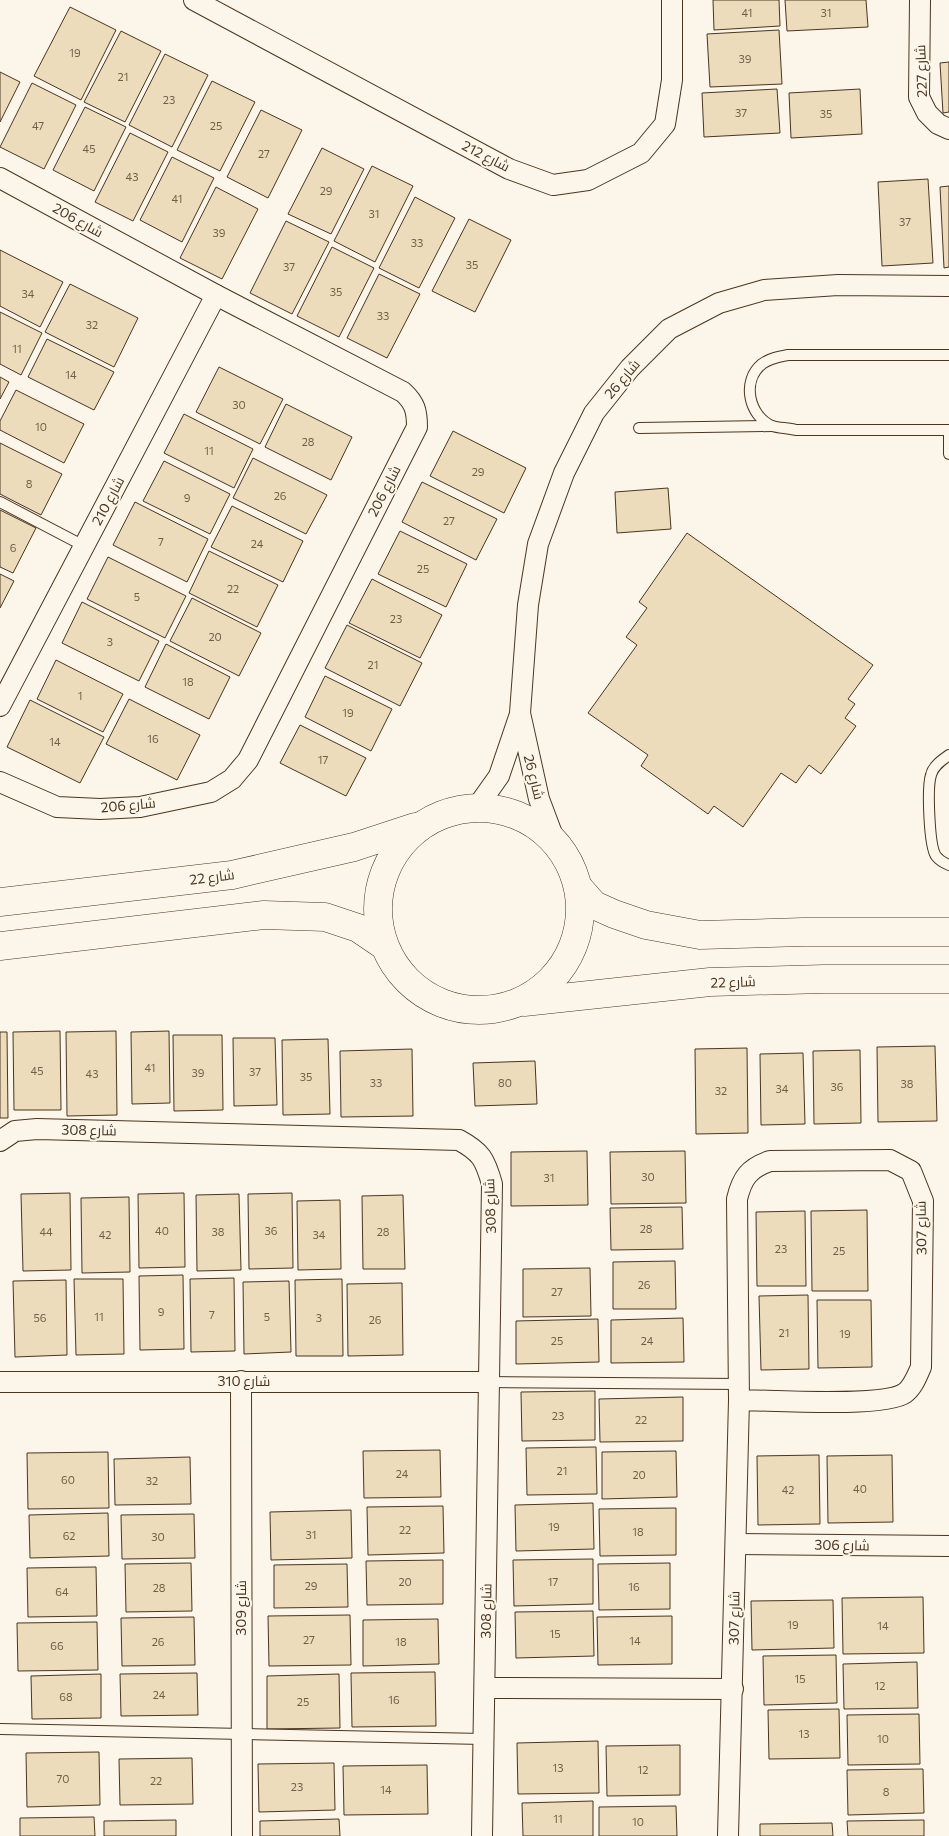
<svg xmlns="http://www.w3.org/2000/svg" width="949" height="1836" font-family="Commissioner,Cairo,sans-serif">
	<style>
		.building { fill: #ecdcbc; stroke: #4a3520 }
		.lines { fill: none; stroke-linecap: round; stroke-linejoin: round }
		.lane-casing { stroke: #4a3520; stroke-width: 12 }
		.street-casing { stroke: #4a3520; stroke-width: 22 }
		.secondary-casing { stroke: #4a3520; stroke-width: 29 }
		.lane { stroke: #fbf6e9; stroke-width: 10 }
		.street { stroke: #fbf6e9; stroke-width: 20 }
		.secondary { stroke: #fbf6e9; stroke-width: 28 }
		.labels { text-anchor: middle; stroke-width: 4; stroke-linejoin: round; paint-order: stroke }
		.number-label { font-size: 11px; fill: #725f47 }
		.street-label { font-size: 14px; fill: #4a3520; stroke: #fbf6e9 }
	</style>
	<rect width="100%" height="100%" fill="#fbf6e9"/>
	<g class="building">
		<polygon points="713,0 779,0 780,26 714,30"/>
		<polygon points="785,0 866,0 868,27 787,31"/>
		<polygon points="70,7 116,30 81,100 34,76"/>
		<polygon points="779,30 782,84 710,87 707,34"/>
		<polygon points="121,31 161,51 125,122 84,102"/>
		<polygon points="165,54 208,75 172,147 129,125"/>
		<polygon points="949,62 949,112 943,113 940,63"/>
		<polygon points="0,72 20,82 0,122"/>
		<polygon points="212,81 255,102 220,171 177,150"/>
		<polygon points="32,83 76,105 44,169 0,147"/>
		<polygon points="777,89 780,133 704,137 702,93"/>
		<polygon points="860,89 862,134 791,138 789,93"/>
		<polygon points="85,107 126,127 94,191 53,170"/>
		<polygon points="261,110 302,130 268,198 227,177"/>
		<polygon points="130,133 168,152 133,221 95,202"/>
		<polygon points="322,148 364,169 331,234 288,214"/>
		<polygon points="172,157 214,178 182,242 140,220"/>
		<polygon points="372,166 413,186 375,262 334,241"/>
		<polygon points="928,179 933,263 882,266 878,182"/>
		<polygon points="949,186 949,267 944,268 940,187"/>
		<polygon points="216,187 258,209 222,279 180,258"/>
		<polygon points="415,197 455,218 419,288 379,268"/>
		<polygon points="469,219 511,240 475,312 432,291"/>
		<polygon points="286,221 329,242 292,314 250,293"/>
		<polygon points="332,247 374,268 339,337 297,316"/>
		<polygon points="0,250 63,282 40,327 0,306"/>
		<polygon points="379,274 420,294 387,358 347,338"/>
		<polygon points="70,284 138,318 114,367 45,332"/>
		<polygon points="0,312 42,333 21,375 0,364"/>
		<polygon points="47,339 114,372 94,410 28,377"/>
		<polygon points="219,367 283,399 260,444 196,412"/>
		<polygon points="0,377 9,382 0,399"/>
		<polygon points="16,390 84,424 64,463 0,430 0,421"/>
		<polygon points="286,404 352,437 331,480 265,447"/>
		<polygon points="184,414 253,449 234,488 164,453"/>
		<polygon points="453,431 526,468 504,513 430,476"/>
		<polygon points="0,443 62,474 41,515 0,494"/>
		<polygon points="253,458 327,495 306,534 233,498"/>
		<polygon points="164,461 230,494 210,534 143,501"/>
		<polygon points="422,482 497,519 476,560 402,522"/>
		<polygon points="668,488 671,529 617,533 615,492"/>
		<polygon points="135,502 208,539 187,582 113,545"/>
		<polygon points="232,506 303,541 283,582 211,547"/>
		<polygon points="0,510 36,528 13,573 0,567"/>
		<polygon points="400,531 467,564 446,607 378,574"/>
		<polygon points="687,533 873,665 848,699 855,704 845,718 856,726 821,774 809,765 796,783 781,773 743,827 714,806 708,814 641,766 648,755 588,713 637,645 626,637 647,608 639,602"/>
		<polygon points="209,551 278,585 257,627 189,593"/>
		<polygon points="108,557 186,596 165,638 87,599"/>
		<polygon points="0,574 14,581 0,608"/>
		<polygon points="372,579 442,615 420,658 349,623"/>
		<polygon points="192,598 261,633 239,676 170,641"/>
		<polygon points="82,602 159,641 139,681 62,643"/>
		<polygon points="347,625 422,663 400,706 325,668"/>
		<polygon points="166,644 230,677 209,719 145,687"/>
		<polygon points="56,660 123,694 103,732 37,699"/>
		<polygon points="325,676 392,709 371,751 305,717"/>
		<polygon points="129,699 200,735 177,780 106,744"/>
		<polygon points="30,700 104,737 80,783 7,747"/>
		<polygon points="300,725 366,758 346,796 280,763"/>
		<polygon points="60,1031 61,1110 14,1110 13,1032"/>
		<polygon points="116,1031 117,1115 67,1116 66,1032"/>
		<polygon points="169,1031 170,1103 132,1104 131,1032"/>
		<polygon points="0,1032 7,1032 8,1118 0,1118"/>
		<polygon points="173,1035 222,1035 223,1110 174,1111"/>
		<polygon points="233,1038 275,1038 277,1105 234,1106"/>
		<polygon points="328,1039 330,1114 283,1115 282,1040"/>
		<polygon points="935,1046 937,1121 878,1122 877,1047"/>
		<polygon points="747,1048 748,1133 696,1134 695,1049"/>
		<polygon points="412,1049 413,1116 341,1117 340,1051"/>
		<polygon points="860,1050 861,1123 814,1124 813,1051"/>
		<polygon points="803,1053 805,1124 761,1125 760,1054"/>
		<polygon points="535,1061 537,1104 475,1106 473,1063"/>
		<polygon points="587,1151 588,1205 511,1206 511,1152"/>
		<polygon points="685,1151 686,1203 611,1204 610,1152"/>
		<polygon points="70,1193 71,1270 23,1271 21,1194"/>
		<polygon points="184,1193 185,1267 139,1268 138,1194"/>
		<polygon points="292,1193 293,1268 249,1269 248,1194"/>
		<polygon points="239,1194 241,1270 197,1271 196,1195"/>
		<polygon points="403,1195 405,1269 363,1269 362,1196"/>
		<polygon points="129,1197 130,1272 82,1273 81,1198"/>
		<polygon points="340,1200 341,1269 298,1270 297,1201"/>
		<polygon points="682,1207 683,1249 611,1250 610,1208"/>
		<polygon points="867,1210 868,1291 812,1291 811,1211"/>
		<polygon points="805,1211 806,1286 757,1286 756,1212"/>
		<polygon points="675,1261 676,1309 613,1309 613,1262"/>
		<polygon points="590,1268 591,1316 523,1317 523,1269"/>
		<polygon points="183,1275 184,1349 140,1350 139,1276"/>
		<polygon points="234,1278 235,1351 191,1352 190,1279"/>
		<polygon points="74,1279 123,1279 124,1354 76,1355"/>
		<polygon points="342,1279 343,1356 296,1356 295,1280"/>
		<polygon points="66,1280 67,1355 15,1357 13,1281"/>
		<polygon points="289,1281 291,1352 244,1354 243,1282"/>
		<polygon points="402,1283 403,1355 348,1356 347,1284"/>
		<polygon points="808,1295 809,1369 761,1370 759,1296"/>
		<polygon points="817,1300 871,1300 872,1367 818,1368"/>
		<polygon points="683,1318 684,1362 611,1363 611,1320"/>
		<polygon points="598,1319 599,1362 516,1364 516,1321"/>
		<polygon points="595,1391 595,1440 522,1441 521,1392"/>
		<polygon points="683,1397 683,1441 600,1442 599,1399"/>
		<polygon points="596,1447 597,1494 527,1495 526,1448"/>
		<polygon points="440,1450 441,1497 364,1498 363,1451"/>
		<polygon points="676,1451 677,1497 602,1499 602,1452"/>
		<polygon points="108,1452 109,1508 28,1509 27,1453"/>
		<polygon points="819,1455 820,1524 758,1525 757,1456"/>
		<polygon points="892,1455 893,1522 828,1523 827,1456"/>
		<polygon points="190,1457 191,1504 115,1505 114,1459"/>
		<polygon points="593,1503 594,1549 516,1551 515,1505"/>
		<polygon points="443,1506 444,1553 368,1555 367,1507"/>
		<polygon points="676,1508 676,1555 600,1556 599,1509"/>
		<polygon points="351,1510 352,1558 271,1560 270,1512"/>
		<polygon points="108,1513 109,1556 30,1558 29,1515"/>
		<polygon points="194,1514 195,1558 122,1559 121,1515"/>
		<polygon points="593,1559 593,1604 514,1606 513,1560"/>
		<polygon points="443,1560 443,1604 367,1605 366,1561"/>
		<polygon points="191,1563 192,1611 126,1612 125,1564"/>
		<polygon points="670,1563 670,1609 599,1610 598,1564"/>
		<polygon points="347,1564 348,1607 274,1608 274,1565"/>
		<polygon points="96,1567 97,1616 28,1617 27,1568"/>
		<polygon points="923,1597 924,1653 843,1654 842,1598"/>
		<polygon points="833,1600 834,1648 752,1650 751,1601"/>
		<polygon points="593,1611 594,1656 516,1658 515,1612"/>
		<polygon points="350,1615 351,1665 269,1666 268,1616"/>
		<polygon points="672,1616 672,1664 598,1665 597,1617"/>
		<polygon points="194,1617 195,1665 122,1666 121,1618"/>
		<polygon points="438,1619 439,1664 363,1666 363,1620"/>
		<polygon points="97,1622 98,1670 18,1671 17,1623"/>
		<polygon points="836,1655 837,1703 764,1705 763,1656"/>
		<polygon points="917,1662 918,1708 844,1709 843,1664"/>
		<polygon points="435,1672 436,1726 352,1727 351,1673"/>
		<polygon points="197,1673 198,1715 121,1716 120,1674"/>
		<polygon points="101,1674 101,1718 32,1719 31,1676"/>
		<polygon points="339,1674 340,1728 267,1729 267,1676"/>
		<polygon points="839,1709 840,1758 769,1759 768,1710"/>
		<polygon points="919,1714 920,1764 848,1765 847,1715"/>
		<polygon points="598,1741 599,1793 518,1794 517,1743"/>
		<polygon points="680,1745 680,1795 607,1796 606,1746"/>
		<polygon points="99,1752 100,1805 27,1807 26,1753"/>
		<polygon points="192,1758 193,1804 120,1805 119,1759"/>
		<polygon points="334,1763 335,1810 259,1812 258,1764"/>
		<polygon points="427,1765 428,1814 344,1815 343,1766"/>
		<polygon points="923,1769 924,1813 848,1815 847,1770"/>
		<polygon points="593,1801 593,1836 523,1836 522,1803"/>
		<polygon points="676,1806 677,1836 599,1836 599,1807"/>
		<polygon points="94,1817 95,1836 20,1836 20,1818"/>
		<polygon points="339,1819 340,1836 260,1836 260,1821"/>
		<polygon points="176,1820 176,1836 104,1836 104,1821"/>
		<polygon points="924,1820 924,1836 848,1836 847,1821"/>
		<polygon points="832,1823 833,1836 760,1836 760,1824"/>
	</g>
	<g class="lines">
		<g class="lane-casing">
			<g id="lane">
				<path d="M 949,355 L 788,355 C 778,357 770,358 762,364 C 741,381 749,416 772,426 C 779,428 788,428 796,430 L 949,430"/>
				<polyline points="639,428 772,426"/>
				<polyline points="949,430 949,454"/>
				<polyline points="0,502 84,546"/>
				<path d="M 949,755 C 942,760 933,766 931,775 C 927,787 929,846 936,856 C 939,860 944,863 949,865"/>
				<polyline points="488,1382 739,1384"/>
				<polyline points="0,1729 483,1739"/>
			</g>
		</g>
		<g class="street-casing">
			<g id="street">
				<polyline points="194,0 509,169 553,185 588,180 641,153 665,124 672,80 672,0"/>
				<polyline points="920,0 919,97 927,113 938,124 949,129"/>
				<path d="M 0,178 L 216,295 L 403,392 C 415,403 417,411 417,427 L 248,760 L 232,779 L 211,792 L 140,807 L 100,809 L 57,807 L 0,782"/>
				<polyline points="0,706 216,295"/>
				<polyline points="477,807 499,776 519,717"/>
				<polyline points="554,839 539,799 520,713 528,605 538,544 564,473 594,413 630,368 669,329 719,303 764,290 838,285 949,286"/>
				<path d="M 0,1141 L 15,1131 L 37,1129 L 459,1140 C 481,1152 485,1159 492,1184 L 482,1836"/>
				<polyline points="241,1381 242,1836"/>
				<polyline points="0,1382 488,1382"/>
				<polyline points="736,1544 949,1546"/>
				<polyline points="485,1688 733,1689"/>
				<path d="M 728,1836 L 739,1400 L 737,1199 C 742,1178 749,1168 770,1161 L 890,1160 L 911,1171 L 923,1201 L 921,1367 C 917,1376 913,1387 905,1393 C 884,1408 770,1400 739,1400"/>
			</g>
		</g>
		<g class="secondary-casing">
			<g id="secondary">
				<circle cx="479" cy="909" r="101"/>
				<polyline points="579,888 594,905 614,914 646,925 700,935 803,932 949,932"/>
				<polyline points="0,902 232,875 354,847 415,827"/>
				<polyline points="0,946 264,915 325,917 358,928 383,945"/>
				<polyline points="524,1002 710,982 824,979 949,979"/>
			</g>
		</g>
		<use href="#lane" class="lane"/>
		<use href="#street" class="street"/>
		<use href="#secondary" class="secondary"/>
	</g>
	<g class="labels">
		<g class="number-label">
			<text x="747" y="17">41</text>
			<text x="826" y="17">31</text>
			<text x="75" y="57">19</text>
			<text x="745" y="63">39</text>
			<text x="123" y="81">21</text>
			<text x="169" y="104">23</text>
			<text x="741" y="117">37</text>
			<text x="826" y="118">35</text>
			<text x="38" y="130">47</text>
			<text x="216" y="130">25</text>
			<text x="89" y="153">45</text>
			<text x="264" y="158">27</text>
			<text x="132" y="181">43</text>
			<text x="326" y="195">29</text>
			<text x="177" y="203">41</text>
			<text x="374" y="218">31</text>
			<text x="905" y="226">37</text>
			<text x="219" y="237">39</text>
			<text x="417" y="247">33</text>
			<text x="472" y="269">35</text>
			<text x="289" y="271">37</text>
			<text x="336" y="296">35</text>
			<text x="28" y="298">34</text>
			<text x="383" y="320">33</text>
			<text x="92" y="329">32</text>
			<text x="17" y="353">11</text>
			<text x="71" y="379">14</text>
			<text x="239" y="409">30</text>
			<text x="41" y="431">10</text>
			<text x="308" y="446">28</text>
			<text x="209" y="455">11</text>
			<text x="478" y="476">29</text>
			<text x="29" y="488">8</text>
			<text x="280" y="500">26</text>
			<text x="187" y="502">9</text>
			<text x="449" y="525">27</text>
			<text x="161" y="546">7</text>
			<text x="257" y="548">24</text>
			<text x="13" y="552">6</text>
			<text x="423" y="573">25</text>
			<text x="233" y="593">22</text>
			<text x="137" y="601">5</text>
			<text x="396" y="623">23</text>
			<text x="215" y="641">20</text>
			<text x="110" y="646">3</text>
			<text x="373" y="669">21</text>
			<text x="188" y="686">18</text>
			<text x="80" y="700">1</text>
			<text x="348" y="717">19</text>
			<text x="153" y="743">16</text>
			<text x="55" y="746">14</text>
			<text x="323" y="764">17</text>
			<text x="150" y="1072">41</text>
			<text x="37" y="1075">45</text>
			<text x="255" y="1076">37</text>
			<text x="198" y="1077">39</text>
			<text x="92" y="1078">43</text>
			<text x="306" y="1081">35</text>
			<text x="376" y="1087">33</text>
			<text x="505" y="1087">80</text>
			<text x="907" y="1088">38</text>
			<text x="837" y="1091">36</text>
			<text x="782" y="1093">34</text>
			<text x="721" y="1095">32</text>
			<text x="648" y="1181">30</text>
			<text x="549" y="1182">31</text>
			<text x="646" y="1233">28</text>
			<text x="162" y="1235">40</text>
			<text x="271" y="1235">36</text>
			<text x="46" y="1236">44</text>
			<text x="218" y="1236">38</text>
			<text x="383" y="1236">28</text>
			<text x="105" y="1239">42</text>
			<text x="319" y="1239">34</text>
			<text x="781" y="1253">23</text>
			<text x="839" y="1255">25</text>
			<text x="644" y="1289">26</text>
			<text x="557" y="1296">27</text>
			<text x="161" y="1316">9</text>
			<text x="212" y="1319">7</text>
			<text x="99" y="1321">11</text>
			<text x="267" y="1321">5</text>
			<text x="40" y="1322">56</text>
			<text x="319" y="1322">3</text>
			<text x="375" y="1324">26</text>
			<text x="784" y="1337">21</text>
			<text x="845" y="1338">19</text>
			<text x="557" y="1345">25</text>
			<text x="647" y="1345">24</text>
			<text x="558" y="1420">23</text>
			<text x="641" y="1424">22</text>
			<text x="562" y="1475">21</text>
			<text x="402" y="1478">24</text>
			<text x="639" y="1479">20</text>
			<text x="68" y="1484">60</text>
			<text x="152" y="1485">32</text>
			<text x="860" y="1493">40</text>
			<text x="788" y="1494">42</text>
			<text x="554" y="1531">19</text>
			<text x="405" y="1534">22</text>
			<text x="638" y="1536">18</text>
			<text x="311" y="1539">31</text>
			<text x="69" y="1540">62</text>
			<text x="158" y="1541">30</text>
			<text x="405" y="1586">20</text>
			<text x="553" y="1586">17</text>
			<text x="311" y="1590">29</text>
			<text x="634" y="1591">16</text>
			<text x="159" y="1592">28</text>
			<text x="62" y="1596">64</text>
			<text x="793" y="1629">19</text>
			<text x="883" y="1630">14</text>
			<text x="555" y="1638">15</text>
			<text x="309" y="1644">27</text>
			<text x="635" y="1645">14</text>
			<text x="158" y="1646">26</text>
			<text x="401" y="1646">18</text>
			<text x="57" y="1650">66</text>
			<text x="800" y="1683">15</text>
			<text x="880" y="1690">12</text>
			<text x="159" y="1699">24</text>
			<text x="66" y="1701">68</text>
			<text x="394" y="1704">16</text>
			<text x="303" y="1706">25</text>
			<text x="804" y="1738">13</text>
			<text x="883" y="1743">10</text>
			<text x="558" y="1772">13</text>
			<text x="643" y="1774">12</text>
			<text x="63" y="1783">70</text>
			<text x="156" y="1785">22</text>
			<text x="297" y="1791">23</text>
			<text x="386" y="1794">14</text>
			<text x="886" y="1796">8</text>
			<text x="558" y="1823">11</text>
			<text x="638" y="1826">10</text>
		</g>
		<g class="street-label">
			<text transform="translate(921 71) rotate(-92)" y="5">شارع 227</text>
			<text transform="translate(486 156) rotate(27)" y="5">شارع 212</text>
			<text transform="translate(78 220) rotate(29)" y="5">شارع 206</text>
			<text transform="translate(622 379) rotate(-50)" y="5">شارع 26</text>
			<text transform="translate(384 491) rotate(-63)" y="5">شارع 206</text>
			<text transform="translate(108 501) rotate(-62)" y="5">شارع 210</text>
			<text transform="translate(534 777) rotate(76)" y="5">شارع 26</text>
			<text transform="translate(128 805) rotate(-5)" y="5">شارع 206</text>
			<text transform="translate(212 877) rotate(-7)" y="5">شارع 22</text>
			<text transform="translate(733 982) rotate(-2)" y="5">شارع 22</text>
			<text transform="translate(89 1130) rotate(1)" y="5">شارع 308</text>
			<text transform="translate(490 1206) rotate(-92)" y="5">شارع 308</text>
			<text transform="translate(921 1228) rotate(-91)" y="5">شارع 307</text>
			<text x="244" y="1386">شارع 310</text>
			<text transform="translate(842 1545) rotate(1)" y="5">شارع 306</text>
			<text transform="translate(241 1608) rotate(-90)" y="5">شارع 309</text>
			<text transform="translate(486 1611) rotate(-89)" y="5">شارع 308</text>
			<text transform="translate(734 1618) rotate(-89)" y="5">شارع 307</text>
		</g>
	</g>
</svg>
